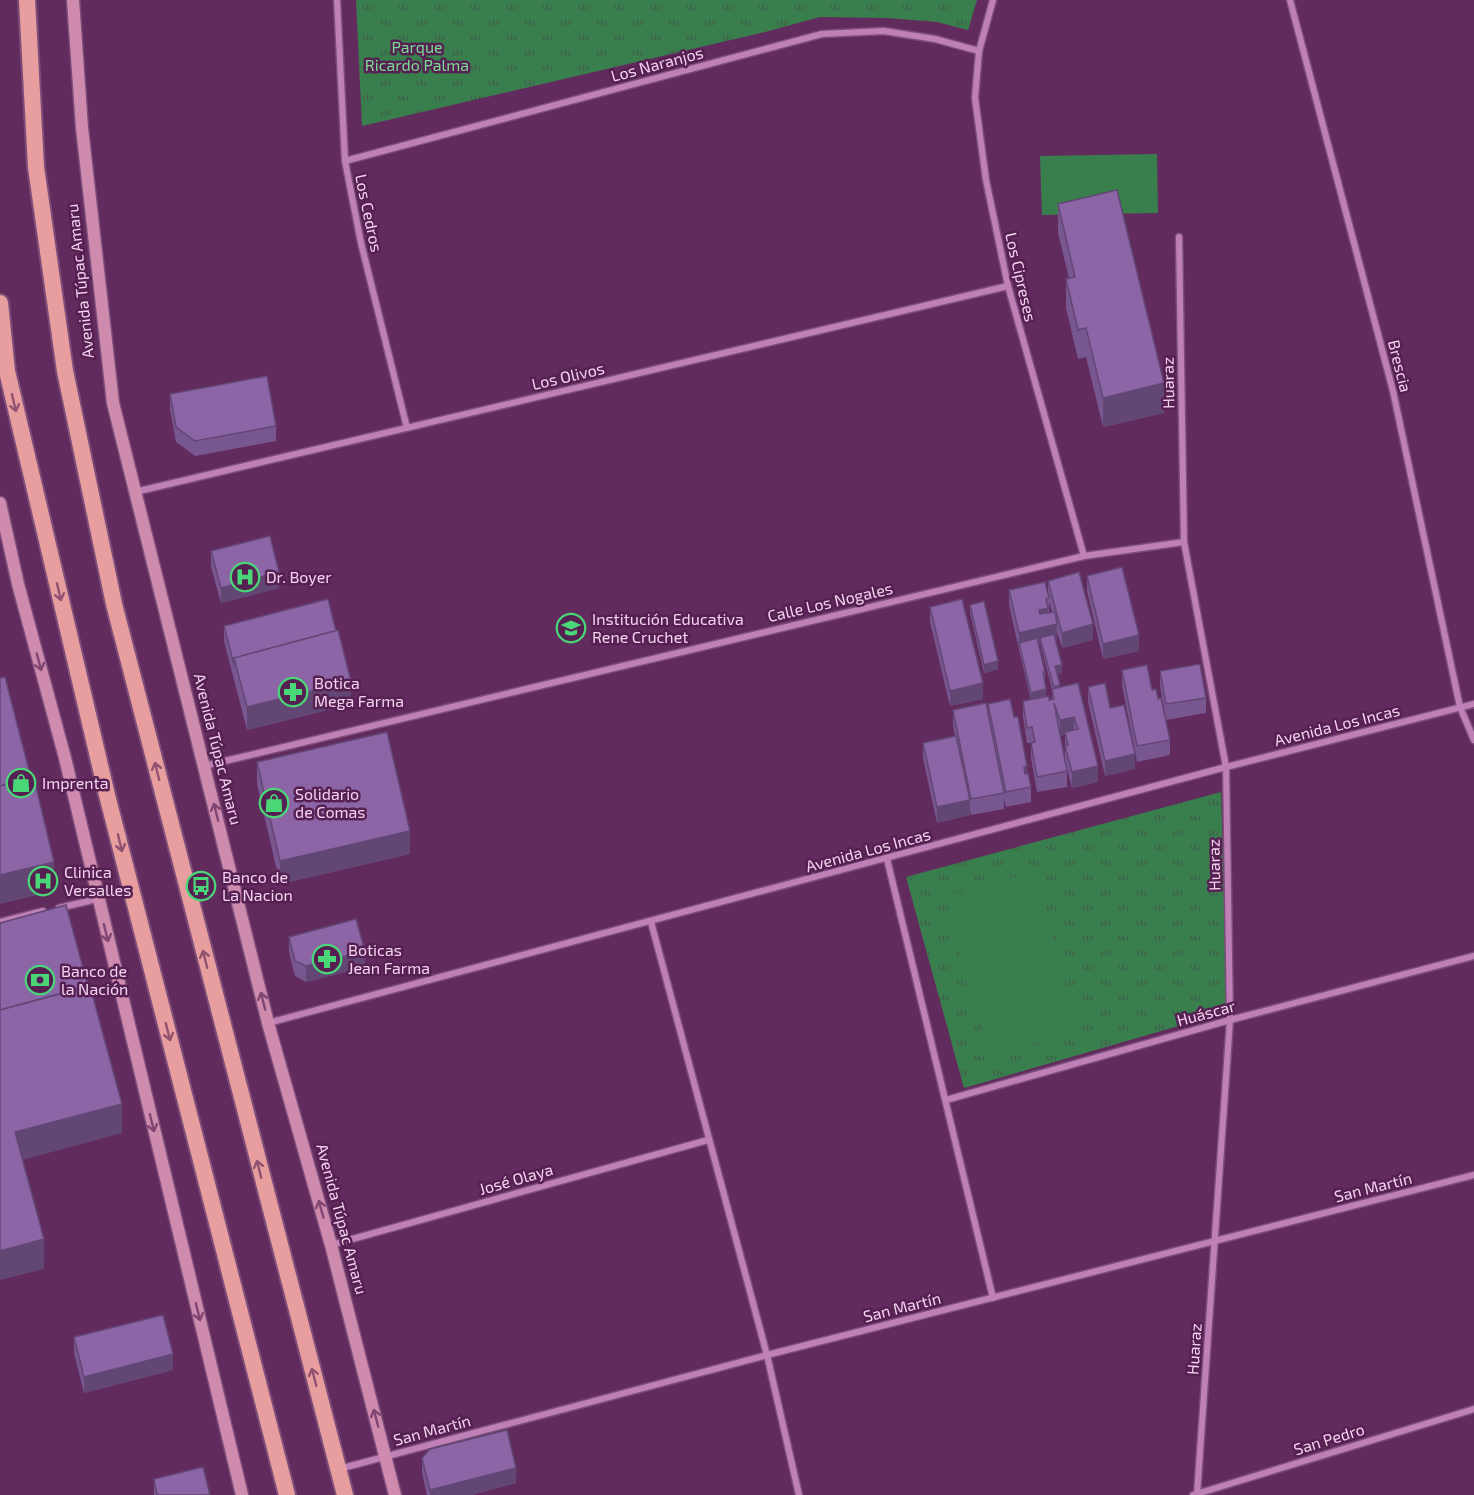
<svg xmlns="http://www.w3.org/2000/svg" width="1474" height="1495" font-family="'Exo 2',sans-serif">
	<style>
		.grass { fill: url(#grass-tufts) }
		.garden { fill: #397e4d }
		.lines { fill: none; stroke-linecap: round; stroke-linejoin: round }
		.minor-casing { stroke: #7d4d79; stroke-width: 9 }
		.secondary-casing { stroke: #7d4d79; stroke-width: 15 }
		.trunk-casing { stroke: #7d4d79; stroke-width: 20 }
		.minor { stroke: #be80b7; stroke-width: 6 }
		.secondary { stroke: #ce8bae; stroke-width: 12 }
		.trunk { stroke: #e89e9e; stroke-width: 16 }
		.wall { fill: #785790; fill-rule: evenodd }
		.shaded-wall { fill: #624775 }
		.building { fill: #8c65a7; stroke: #624775; stroke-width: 1.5 }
		.oneway { stroke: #905270 }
		.oneway2 { stroke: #804572 }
		.labels { text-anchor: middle; stroke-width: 5; stroke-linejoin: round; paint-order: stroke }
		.park-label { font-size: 16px; fill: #7adc93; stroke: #562052 }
		.street-label { font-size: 16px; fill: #f4d3ef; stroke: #562052 }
		.poi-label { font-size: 16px; fill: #f4d3ef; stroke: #562052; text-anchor: start }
	</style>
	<defs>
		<pattern id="grass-tufts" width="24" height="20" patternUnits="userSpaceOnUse" patternTransform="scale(1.5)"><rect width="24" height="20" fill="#397e4d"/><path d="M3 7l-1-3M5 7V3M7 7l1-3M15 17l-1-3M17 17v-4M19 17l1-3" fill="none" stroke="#40624b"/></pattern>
	</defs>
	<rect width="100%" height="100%" fill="#622b5d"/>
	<g class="grass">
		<polygon points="356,0 977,0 968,30 937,22 887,18 820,17 765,32 362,126"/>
		<polygon points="1221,792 1227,1012 964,1088 906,877"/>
	</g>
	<g class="garden">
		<polygon points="1157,154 1158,213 1042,215 1040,156"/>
		<polygon points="1033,872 1079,1031 990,1056 945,897"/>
	</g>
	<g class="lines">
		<g class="minor-casing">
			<g id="minor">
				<polyline points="337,0 345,161 361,243 407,428"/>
				<polyline points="993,0 979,51 975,98 986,180 1008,286 1084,556"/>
				<polyline points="1290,0 1393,391 1460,707 1474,740"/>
				<polyline points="345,161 822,34 884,31 935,39 979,51"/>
				<polyline points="1179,237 1184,542 1226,767 1230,1020 1197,1495"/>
				<polyline points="135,492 1008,286"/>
				<polyline points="204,766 1084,556 1184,542"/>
				<polyline points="887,859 993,1298"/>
				<polyline points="59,908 97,899"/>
				<polyline points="0,922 43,911"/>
				<polyline points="651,922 767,1355 799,1495"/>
				<polyline points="268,1023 1226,767 1474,704"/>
				<polyline points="946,1100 1230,1020 1474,956"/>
				<polyline points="331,1245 708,1140"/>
				<polyline points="339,1469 767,1355 1474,1175"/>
				<polyline points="1193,1495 1474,1409"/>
			</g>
		</g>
		<g class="secondary-casing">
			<g id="secondary">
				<polyline points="73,0 82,128 113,403 268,1023 331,1245 395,1495"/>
				<polyline points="0,503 18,584 65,758 242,1495"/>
			</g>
		</g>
		<g class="trunk-casing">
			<g id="trunk">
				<polyline points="27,0 36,167 65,371 114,604 345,1495"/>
				<polyline points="0,303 7,371 107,795 287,1495"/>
			</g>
		</g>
		<use href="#minor" class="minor"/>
		<use href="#secondary" class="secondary"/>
		<use href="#trunk" class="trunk"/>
	</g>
	<g class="wall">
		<polygon points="1058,204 1164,413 1103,427 1086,357 1078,359 1066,308 1066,279 1069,278 1058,233"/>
		<polygon points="170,394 276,426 276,441 195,456 176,442 170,409"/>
		<polygon points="211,551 279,588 221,603 211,567"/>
		<polygon points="1087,576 1139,651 1103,659 1087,591"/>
		<path d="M 1048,581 L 1093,640 L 1062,648 L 1057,632 L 1057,640 L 1056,640 L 1062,673 L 1057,674 L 1060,687 L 1078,683 L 1098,782 L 1072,788 L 1065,761 L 1065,734 L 1060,736 L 1067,771 L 1067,787 L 1037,792 L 1031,758 L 1031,743 L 1027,743 L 1023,717 L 1023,701 L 1031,700 L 1019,650 L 1009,605 L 1009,590 L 1048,591 ZM 1049,602 L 1052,612 L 1049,613 ZM 1040,643 L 1052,689 L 1052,700 L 1049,700 L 1046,697 L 1044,680 L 1045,680 L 1045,672 L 1039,644 Z"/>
		<polygon points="970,605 998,669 984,673 970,613"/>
		<polygon points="930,607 983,699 950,706 930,622"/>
		<polygon points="224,626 351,704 247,730 224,641"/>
		<polygon points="1122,670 1170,740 1170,755 1137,762 1122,685"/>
		<polygon points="1160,671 1206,698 1206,713 1166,720 1160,686"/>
		<polygon points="1088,687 1110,708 1135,769 1105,776 1088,702"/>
		<polygon points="988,704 1027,773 1031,787 1031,802 1006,807 1004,799 1004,809 971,815 970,809 970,815 937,823 923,758 923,743 955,736 953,725 953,710 988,711"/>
		<polygon points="257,762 410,854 280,884 257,784"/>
		<polygon points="289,937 365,967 306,982 295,976 289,952"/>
		<polygon points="74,1337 173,1370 84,1393 74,1353"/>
		<polygon points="422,1458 516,1483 471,1495 427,1495 422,1473"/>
		<polygon points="154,1479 210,1495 154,1495"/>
	</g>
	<g class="shaded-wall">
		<polygon points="1164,383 1164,413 1103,427 1103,398"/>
		<polygon points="279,572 279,588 221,603 221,588"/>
		<polygon points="1048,608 1048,623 1039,625 1039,610"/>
		<polygon points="1057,624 1057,640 1042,643 1040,638 1040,643 1020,648 1019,643 1019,633"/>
		<polygon points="1093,624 1093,640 1062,648 1062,633"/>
		<polygon points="1139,635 1139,651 1103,659 1103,644"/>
		<polygon points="998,661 998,669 984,673 984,665"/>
		<polygon points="1062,665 1062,673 1055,674 1055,666"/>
		<polygon points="351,681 351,704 247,730 247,707"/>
		<polygon points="983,683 983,699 950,706 950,691"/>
		<polygon points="1046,689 1046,697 1031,701 1031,693"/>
		<polygon points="1074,717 1074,732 1060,736 1060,720"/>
		<polygon points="1135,754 1135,769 1105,776 1105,761"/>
		<polygon points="1027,766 1027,781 1024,767"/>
		<polygon points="1098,766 1098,782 1072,788 1072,772"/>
		<polygon points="970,800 970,815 937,823 937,807"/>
		<polygon points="410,831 410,854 280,884 280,861"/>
		<polygon points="54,862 54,891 0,904 0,875"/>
		<polygon points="365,951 365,967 306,982 306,966"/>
		<polygon points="122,1104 122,1133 15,1162 15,1132"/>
		<polygon points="44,1239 44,1269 0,1280 0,1251"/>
		<polygon points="173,1354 173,1370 84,1393 84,1377"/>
		<polygon points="516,1468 516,1483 471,1495 430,1495 430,1490"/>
	</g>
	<g class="building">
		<polygon points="1117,190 1164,383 1103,398 1086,328 1078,330 1066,279 1075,277 1058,204"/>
		<polygon points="267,376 276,426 195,441 176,427 170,394"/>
		<polygon points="270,536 279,572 221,588 211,551"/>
		<polygon points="1122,567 1139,635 1103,644 1087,576"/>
		<polygon points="1079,572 1093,624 1062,633 1048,581"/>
		<polygon points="1045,582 1049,598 1046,599 1048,608 1039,610 1040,614 1055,612 1057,624 1019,633 1009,590"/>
		<polygon points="328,599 336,631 234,658 234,665 224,626"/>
		<polygon points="962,599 983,683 950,691 930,607"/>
		<polygon points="984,601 998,661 984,665 970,605"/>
		<polygon points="338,630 351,681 247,707 234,658"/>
		<polygon points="1054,634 1062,665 1055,666 1060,685 1054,687 1040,638"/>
		<polygon points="1037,638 1045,672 1043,672 1046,689 1031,693 1019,643"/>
		<polygon points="1200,664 1206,698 1166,704 1160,671"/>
		<polygon points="1147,665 1152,690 1156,689 1158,699 1161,698 1170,740 1137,746 1122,670"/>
		<polygon points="5,677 31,778 0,786 0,678"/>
		<polygon points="1078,683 1098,766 1072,772 1065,746 1068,745 1065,732 1078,729 1074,717 1060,720 1054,703 1067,771 1037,777 1031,743 1035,742 1032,727 1027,728 1023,701 1049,696 1049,700 1054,699 1052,689"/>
		<polygon points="1105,683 1110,708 1124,705 1135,754 1105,761 1088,687"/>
		<polygon points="1010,699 1014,717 1018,717 1027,766 1024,767 1025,774 1028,773 1031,787 1006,792 988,704"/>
		<polygon points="986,703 1004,793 971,799 953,710"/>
		<polygon points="387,732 410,831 280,861 257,762"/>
		<polygon points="956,736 970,800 937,807 923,743"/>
		<polygon points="34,778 54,862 0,875 0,786"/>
		<polygon points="66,905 88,986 0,1010 0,923"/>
		<polygon points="356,919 365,951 306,966 295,961 289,937"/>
		<polygon points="90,986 122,1104 15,1132 44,1239 0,1251 0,1010"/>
		<polygon points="163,1315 173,1354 84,1377 74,1337"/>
		<polygon points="507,1430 516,1468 430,1490 422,1458 430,1449"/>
		<polygon points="203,1467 210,1495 157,1495 154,1479"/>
	</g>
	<defs><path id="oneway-shaft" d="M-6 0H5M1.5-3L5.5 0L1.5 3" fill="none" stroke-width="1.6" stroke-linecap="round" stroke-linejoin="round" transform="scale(1.5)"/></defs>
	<g class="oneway">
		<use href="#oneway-shaft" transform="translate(14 403) rotate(77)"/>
		<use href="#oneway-shaft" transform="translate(59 592) rotate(77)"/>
		<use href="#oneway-shaft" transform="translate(157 771) rotate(-104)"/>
		<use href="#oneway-shaft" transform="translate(120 843) rotate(76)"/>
		<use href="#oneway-shaft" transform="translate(205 959) rotate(-104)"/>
		<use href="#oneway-shaft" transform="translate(168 1032) rotate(76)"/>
		<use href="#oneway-shaft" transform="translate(259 1169) rotate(-104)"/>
		<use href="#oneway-shaft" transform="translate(314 1377) rotate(-105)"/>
	</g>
	<g class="oneway2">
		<use href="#oneway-shaft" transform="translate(39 662) rotate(75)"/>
		<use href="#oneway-shaft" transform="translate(216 812) rotate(-104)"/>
		<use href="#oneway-shaft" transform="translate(106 933) rotate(76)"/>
		<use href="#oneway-shaft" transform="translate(263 1001) rotate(-104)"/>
		<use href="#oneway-shaft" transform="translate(152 1123) rotate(76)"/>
		<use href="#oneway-shaft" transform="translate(321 1209) rotate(-106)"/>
		<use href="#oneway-shaft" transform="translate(198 1312) rotate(76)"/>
		<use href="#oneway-shaft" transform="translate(376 1418) rotate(-105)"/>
	</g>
	<defs>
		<g id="hospital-ring" transform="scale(1.5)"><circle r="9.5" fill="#562052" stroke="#49d778" stroke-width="1.5"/><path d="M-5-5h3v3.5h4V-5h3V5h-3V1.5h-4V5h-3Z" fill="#49d778"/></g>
		<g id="school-ring" transform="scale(1.5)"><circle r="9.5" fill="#562052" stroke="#49d778" stroke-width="1.5"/><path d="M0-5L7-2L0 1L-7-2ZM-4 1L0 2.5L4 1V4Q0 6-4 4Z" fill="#49d778"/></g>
		<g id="pharmacy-ring" transform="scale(1.5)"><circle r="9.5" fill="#562052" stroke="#49d778" stroke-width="1.5"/><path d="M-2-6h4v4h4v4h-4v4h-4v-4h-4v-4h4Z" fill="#49d778"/></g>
		<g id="shop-ring" transform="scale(1.5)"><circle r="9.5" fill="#562052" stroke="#49d778" stroke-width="1.5"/><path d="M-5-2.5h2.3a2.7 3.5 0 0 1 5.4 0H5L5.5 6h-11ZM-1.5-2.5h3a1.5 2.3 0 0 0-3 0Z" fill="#49d778"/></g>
		<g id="bus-ring" transform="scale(1.5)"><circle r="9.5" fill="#562052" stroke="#49d778" stroke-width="1.5"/><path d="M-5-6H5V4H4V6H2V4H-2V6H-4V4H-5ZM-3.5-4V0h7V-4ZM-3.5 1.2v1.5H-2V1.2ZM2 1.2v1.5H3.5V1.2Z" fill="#49d778"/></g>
		<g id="bank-ring" transform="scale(1.5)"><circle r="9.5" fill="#562052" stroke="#49d778" stroke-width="1.5"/><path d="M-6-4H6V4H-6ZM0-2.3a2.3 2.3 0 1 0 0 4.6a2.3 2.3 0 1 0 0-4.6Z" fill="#49d778"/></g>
	</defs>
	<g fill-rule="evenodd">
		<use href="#hospital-ring" x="245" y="577"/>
		<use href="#school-ring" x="571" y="628"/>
		<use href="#pharmacy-ring" x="293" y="692"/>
		<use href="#shop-ring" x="21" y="783"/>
		<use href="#shop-ring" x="274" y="803"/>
		<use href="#hospital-ring" x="43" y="881"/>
		<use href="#bus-ring" x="201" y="886"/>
		<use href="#pharmacy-ring" x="327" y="959"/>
		<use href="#bank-ring" x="40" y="980"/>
	</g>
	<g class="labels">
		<g class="park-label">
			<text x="417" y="53">Parque<tspan x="417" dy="18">Ricardo Palma</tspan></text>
		</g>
		<g class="street-label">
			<text transform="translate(657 64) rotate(-15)" y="6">Los Naranjos</text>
			<text transform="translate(369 213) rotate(78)" y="6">Los Cedros</text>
			<text transform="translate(1021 277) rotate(77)" y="6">Los Cipreses</text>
			<text transform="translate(80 281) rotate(-96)" y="6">Avenida Túpac Amaru</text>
			<text transform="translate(1400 366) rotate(76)" y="6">Brescia</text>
			<text transform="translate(568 376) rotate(-13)" y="6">Los Olivos</text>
			<text transform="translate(1168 383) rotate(-91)" y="6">Huaraz</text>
			<text transform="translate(830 602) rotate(-13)" y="6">Calle Los Nogales</text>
			<text transform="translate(1337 725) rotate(-14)" y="6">Avenida Los Incas</text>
			<text transform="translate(218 749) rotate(76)" y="6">Avenida Túpac Amaru</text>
			<text transform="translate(868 850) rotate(-15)" y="6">Avenida Los Incas</text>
			<text transform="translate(1214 865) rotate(-91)" y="6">Huaraz</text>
			<text transform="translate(1206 1013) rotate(-15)" y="6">Huáscar</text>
			<text transform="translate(516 1179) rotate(-16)" y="6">José Olaya</text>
			<text transform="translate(1373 1187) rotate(-14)" y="6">San Martín</text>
			<text transform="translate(342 1219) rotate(75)" y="6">Avenida Túpac Amaru</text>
			<text transform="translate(902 1307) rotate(-14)" y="6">San Martín</text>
			<text transform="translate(1194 1349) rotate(-86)" y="6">Huaraz</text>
			<text transform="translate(432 1430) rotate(-15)" y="6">San Martín</text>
			<text transform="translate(1329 1439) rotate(-17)" y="6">San Pedro</text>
		</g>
		<g class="poi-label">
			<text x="266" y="583">Dr. Boyer</text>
			<text x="592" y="625">Institución Educativa<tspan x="592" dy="18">Rene Cruchet</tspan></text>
			<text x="314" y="689">Botica<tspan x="314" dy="18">Mega Farma</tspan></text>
			<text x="42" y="789">Imprenta</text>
			<text x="295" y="800">Solidario<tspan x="295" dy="18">de Comas</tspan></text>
			<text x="64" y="878">Clinica<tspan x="64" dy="18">Versalles</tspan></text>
			<text x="222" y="883">Banco de<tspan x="222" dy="18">La Nacion</tspan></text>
			<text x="348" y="956">Boticas<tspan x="348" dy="18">Jean Farma</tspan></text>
			<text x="61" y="977">Banco de<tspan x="61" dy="18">la Nación</tspan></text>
		</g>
	</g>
</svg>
